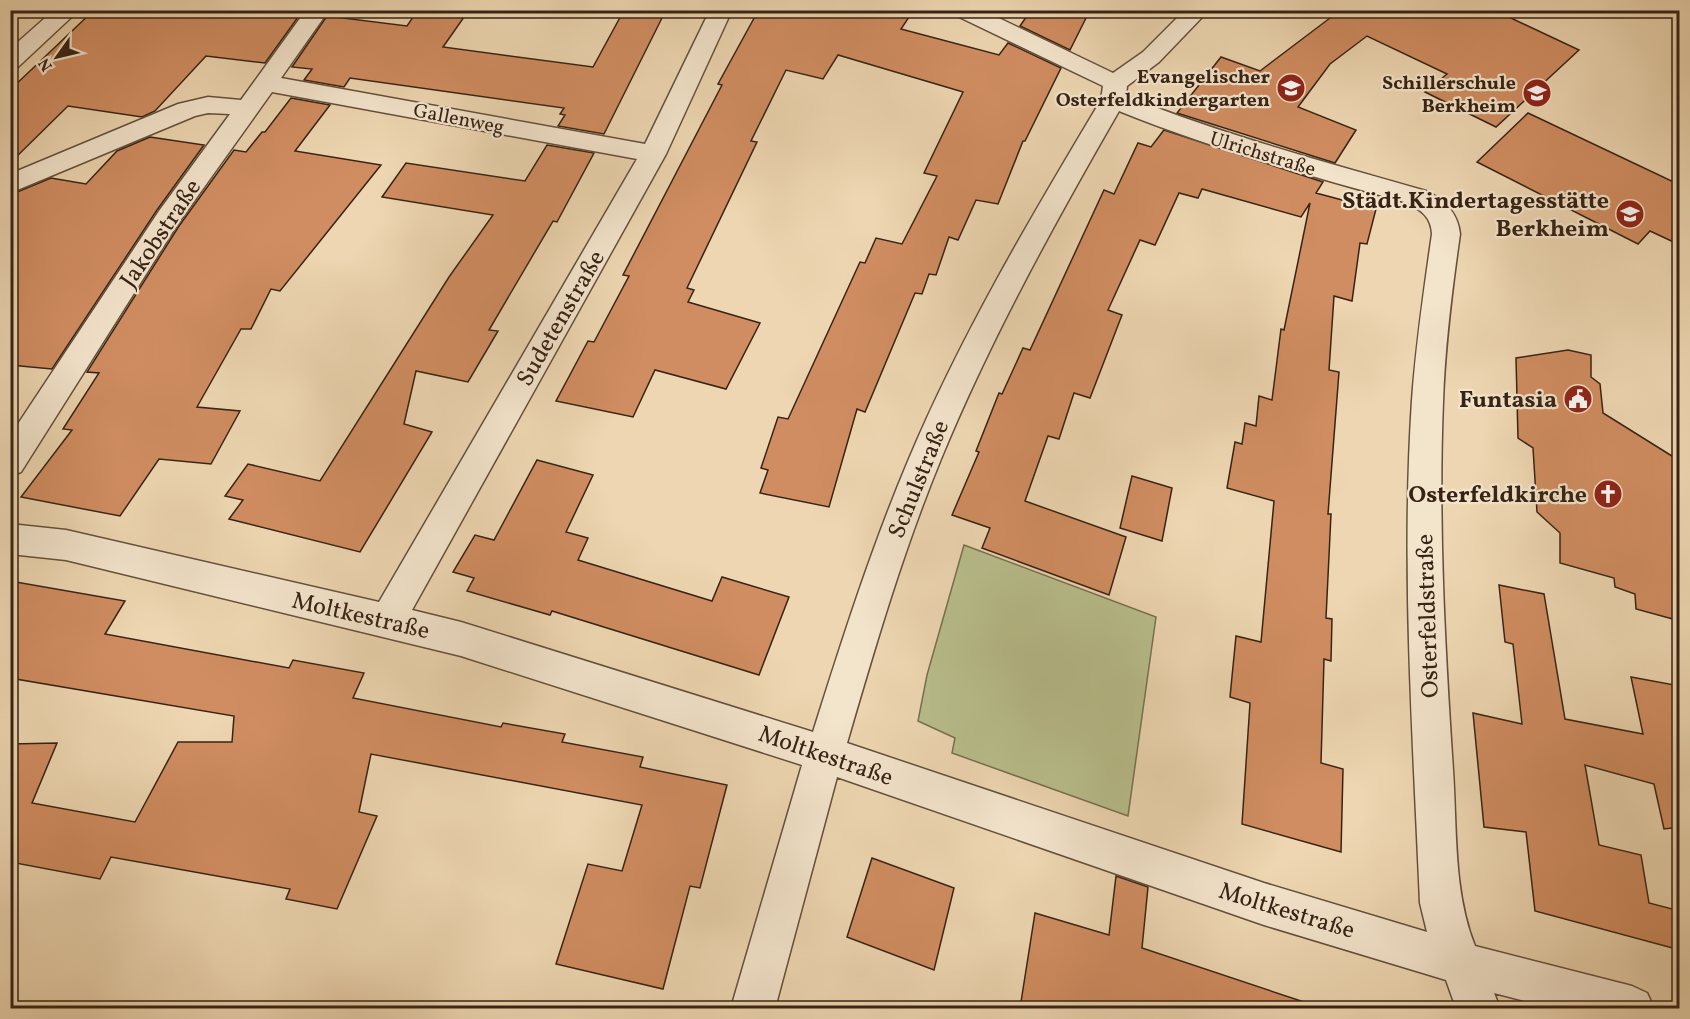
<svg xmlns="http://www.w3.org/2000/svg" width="1690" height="1019" font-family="Vollkorn,serif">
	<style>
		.green { fill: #b8be8c; stroke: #787050; stroke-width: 1.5 }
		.building { fill: #d08d61; stroke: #372315; stroke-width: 1.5 }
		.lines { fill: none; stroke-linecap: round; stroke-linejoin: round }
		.minor-casing { stroke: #64503c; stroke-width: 3 }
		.minor { fill: #f3e4cc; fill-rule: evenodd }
		.labels { text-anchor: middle; stroke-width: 4.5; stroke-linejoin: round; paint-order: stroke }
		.far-poi-label { font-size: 20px; font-weight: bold; fill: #372315; stroke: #f3e4cc; text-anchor: end }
		.far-street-label { font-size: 20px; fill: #372315; stroke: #f3e4cc }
		.poi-label { font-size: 24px; font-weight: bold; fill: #372315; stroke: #f3e4cc; text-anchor: end }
		.street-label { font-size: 24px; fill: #372315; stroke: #f3e4cc }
	</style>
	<rect width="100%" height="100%" fill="#edd6b1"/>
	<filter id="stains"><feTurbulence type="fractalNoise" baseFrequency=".00333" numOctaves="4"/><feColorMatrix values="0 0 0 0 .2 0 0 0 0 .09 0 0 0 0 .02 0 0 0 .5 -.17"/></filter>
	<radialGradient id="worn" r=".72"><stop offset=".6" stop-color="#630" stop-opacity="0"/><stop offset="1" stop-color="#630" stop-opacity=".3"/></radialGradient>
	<polygon class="green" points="964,545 1156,617 1128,816 952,753 955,738 918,721 927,675"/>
	<g class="building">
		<polygon points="94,10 276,10 301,13 265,63 206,56 155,111 142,117 68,106 10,163 10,90"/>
		<polygon points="418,10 469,10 443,47 593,67 623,12 663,16 604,134 558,126 565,115 560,114 564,108 350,78 344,87 304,80 312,69 292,67 327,16 407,26"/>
		<polygon points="1031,10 1090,10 1070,50 1020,26"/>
		<polygon points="1314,10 1494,10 1579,50 1496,127 1425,92 1447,74 1367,36 1330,64 1298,107 1356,130 1335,163 1177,113 1221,57 1260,71 1330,18"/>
		<polygon points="758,11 913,11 901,29 999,55 1008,43 1061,68 1025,141 1023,141 998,204 976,200 958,240 949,237 936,275 929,274 922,294 915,293 865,412 857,409 829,507 760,493 768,470 761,468 778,417 788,419 860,262 865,263 876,238 902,244 937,176 924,173 963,92 838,55 823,79 786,70 751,141 757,142 687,288 694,290 688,302 760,323 726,389 655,370 633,417 556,401 588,341 594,342 629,276 623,275 722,85 718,84"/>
		<polygon points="291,98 330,105 295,151 381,165 280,291 271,289 251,329 241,329 197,407 240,411 211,464 159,459 120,516 21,497 72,430 63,429 99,373 87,372 179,226 234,150 246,152 262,132 265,132"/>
		<polygon points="1528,113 1680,185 1680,245 1650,231 1638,244 1477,162"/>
		<polygon points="1164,130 1323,182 1316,193 1376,209 1367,244 1360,243 1352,301 1334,296 1329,370 1339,372 1328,514 1331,514 1326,618 1332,619 1331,661 1324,659 1321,763 1343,769 1341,852 1242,824 1250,703 1230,697 1236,636 1261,642 1274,501 1227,488 1235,442 1242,444 1245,423 1256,426 1259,396 1272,400 1281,329 1284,330 1310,203 1301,217 1202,189 1198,198 1179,193 1155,245 1140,240 1108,310 1122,315 1090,398 1074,393 1059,439 1048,436 1025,501 1126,537 1109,595 982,548 990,528 952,515 979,452 976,451 999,393 1002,394 1023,348 1030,350 1104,190 1114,194 1138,143 1151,147"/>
		<polygon points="150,137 204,145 157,210 52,369 10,365 10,195 51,178 86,184 117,151"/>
		<polygon points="547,145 594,153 557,222 553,221 489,330 498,331 468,382 416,371 404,424 432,432 360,552 229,519 243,500 225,496 248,464 320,481 449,277 493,215 382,197 406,163 525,181"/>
		<polygon points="1568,350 1591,355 1591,377 1600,384 1603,413 1680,461 1680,621 1636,609 1635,594 1615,587 1614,578 1560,563 1560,533 1537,512 1533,448 1518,438 1516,358"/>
		<polygon points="537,460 593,475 566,532 588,538 578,560 712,601 722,577 789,597 759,675 552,611 550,615 467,591 474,578 453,572 475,535 494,540"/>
		<polygon points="1132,476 1172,488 1162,541 1120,528"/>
		<polygon points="10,581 125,601 105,634 289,668 293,660 364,673 353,698 501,727 503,723 565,734 562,742 643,757 640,767 727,785 700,888 690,886 663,989 556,964 588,864 622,871 642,805 371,754 359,812 377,816 337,909 286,899 290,889 111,857 100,879 10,862 10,744 57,743 32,803 135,822 178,742 232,742 234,716 10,678"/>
		<polygon points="1499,585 1544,594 1565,719 1643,734 1631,677 1680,686 1680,827 1664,829 1654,784 1585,765 1599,845 1641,855 1649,903 1680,911 1680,950 1535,911 1526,832 1484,827 1473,713 1522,724 1513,644 1505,642"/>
		<polygon points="872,858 954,888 934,970 847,937"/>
		<polygon points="1116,876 1148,887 1142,948 1304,1002 1302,1008 1037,1008 1021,1002 1035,913 1109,935"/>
	</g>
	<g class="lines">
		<g class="minor-casing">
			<g id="minor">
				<polygon points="54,10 79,10 18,67 10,69 10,49"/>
				<path d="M 306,10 L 329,10 L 281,78 L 645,144 L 710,10 L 732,10 L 666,154 L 412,610 L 461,622 L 813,732 C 842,640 871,549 908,461 C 961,335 1031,217 1101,100 L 1103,86 L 955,15 L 952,10 L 982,10 L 1113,73 L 1143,52 L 1185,10 L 1209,10 L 1159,62 L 1127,86 L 1126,96 C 1224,135 1325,162 1426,191 C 1445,200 1458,213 1460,234 C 1452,290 1445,345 1443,402 C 1438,525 1445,648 1453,770 C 1457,828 1453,891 1475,946 L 1632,986 L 1647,993 L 1654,1008 L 1552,1008 L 1494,993 L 1500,1008 L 1456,1008 L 1446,980 L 1264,925 L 837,777 L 775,1008 L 731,1008 L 802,765 L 461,656 L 66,560 L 10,554 L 10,524 L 66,530 L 379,602 L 637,159 L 272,92 L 177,225 L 21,472 L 10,476 L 10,436 L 159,211 L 230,114 L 208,113 L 195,116 L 10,193 L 10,174 L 178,104 L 208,97 L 241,100 ZM 1119,111 C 1213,149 1310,176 1408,203 C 1422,211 1431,217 1432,234 C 1424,289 1416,345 1412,400 C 1401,568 1413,736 1420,903 L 1427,932 L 1264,883 L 847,743 C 875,647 903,551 941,459 C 991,338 1054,224 1119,111 Z"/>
			</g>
		</g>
		<use href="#minor" class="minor"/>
	</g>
	<defs>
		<g id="school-disc" transform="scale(1.5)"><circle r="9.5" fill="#8f2418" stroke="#f3e4cc"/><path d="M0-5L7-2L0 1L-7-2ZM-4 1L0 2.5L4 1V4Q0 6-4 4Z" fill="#fff"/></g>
		<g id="civic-disc" transform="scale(1.5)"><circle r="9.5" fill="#8f2418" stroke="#f3e4cc"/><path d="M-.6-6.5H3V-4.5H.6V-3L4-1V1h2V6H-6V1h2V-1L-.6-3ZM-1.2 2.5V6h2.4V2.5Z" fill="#fff"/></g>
		<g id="church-disc" transform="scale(1.5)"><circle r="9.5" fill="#8f2418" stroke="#f3e4cc"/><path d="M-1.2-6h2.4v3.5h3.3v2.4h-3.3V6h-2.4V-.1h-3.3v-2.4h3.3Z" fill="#fff"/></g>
	</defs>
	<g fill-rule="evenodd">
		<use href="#school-disc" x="1291" y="88"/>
		<use href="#school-disc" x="1537" y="93"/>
		<use href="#school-disc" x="1630" y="214"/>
		<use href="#civic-disc" x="1578" y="399"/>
		<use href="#church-disc" x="1608" y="494"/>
	</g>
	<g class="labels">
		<g class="far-poi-label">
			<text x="1270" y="83">Evangelischer<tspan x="1270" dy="23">Osterfeldkindergarten</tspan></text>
			<text x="1516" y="89">Schillerschule<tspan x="1516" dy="23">Berkheim</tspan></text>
		</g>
		<g class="far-street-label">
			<text transform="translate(459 118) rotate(11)" y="7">Gallenweg</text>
			<text transform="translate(1263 153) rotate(17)" y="7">Ulrichstraße</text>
		</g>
		<g class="poi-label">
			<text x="1609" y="208">Städt.Kindertagesstätte<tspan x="1609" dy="28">Berkheim</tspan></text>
			<text x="1557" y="407">Funtasia</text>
			<text x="1587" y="502">Osterfeldkirche</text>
		</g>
		<g class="street-label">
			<text transform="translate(160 233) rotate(-56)" y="8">Jakobstraße</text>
			<text transform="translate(560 318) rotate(-60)" y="8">Sudetenstraße</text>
			<text transform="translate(918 479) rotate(-68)" y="8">Schulstraße</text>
			<text transform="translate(361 615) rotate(13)" y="8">Moltkestraße</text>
			<text transform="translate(1427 616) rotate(-92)" y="8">Osterfeldstraße</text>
			<text transform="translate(826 755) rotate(19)" y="8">Moltkestraße</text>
			<text transform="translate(1287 910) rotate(17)" y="8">Moltkestraße</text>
		</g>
	</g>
	<rect width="1690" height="1019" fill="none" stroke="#edd6b1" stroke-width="36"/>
	<rect x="12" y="12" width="1666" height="995" fill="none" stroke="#372315" stroke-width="3"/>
	<rect x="18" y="18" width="1654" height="983" fill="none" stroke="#372315" stroke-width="1.5"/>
	<g transform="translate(57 57) rotate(236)" stroke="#f3e4cc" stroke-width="4.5" paint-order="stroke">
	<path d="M0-4.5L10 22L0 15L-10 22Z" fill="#372315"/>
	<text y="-9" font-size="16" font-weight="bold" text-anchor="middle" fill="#372315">N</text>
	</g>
	<rect width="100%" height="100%" filter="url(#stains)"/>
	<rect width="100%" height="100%" fill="url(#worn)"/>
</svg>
